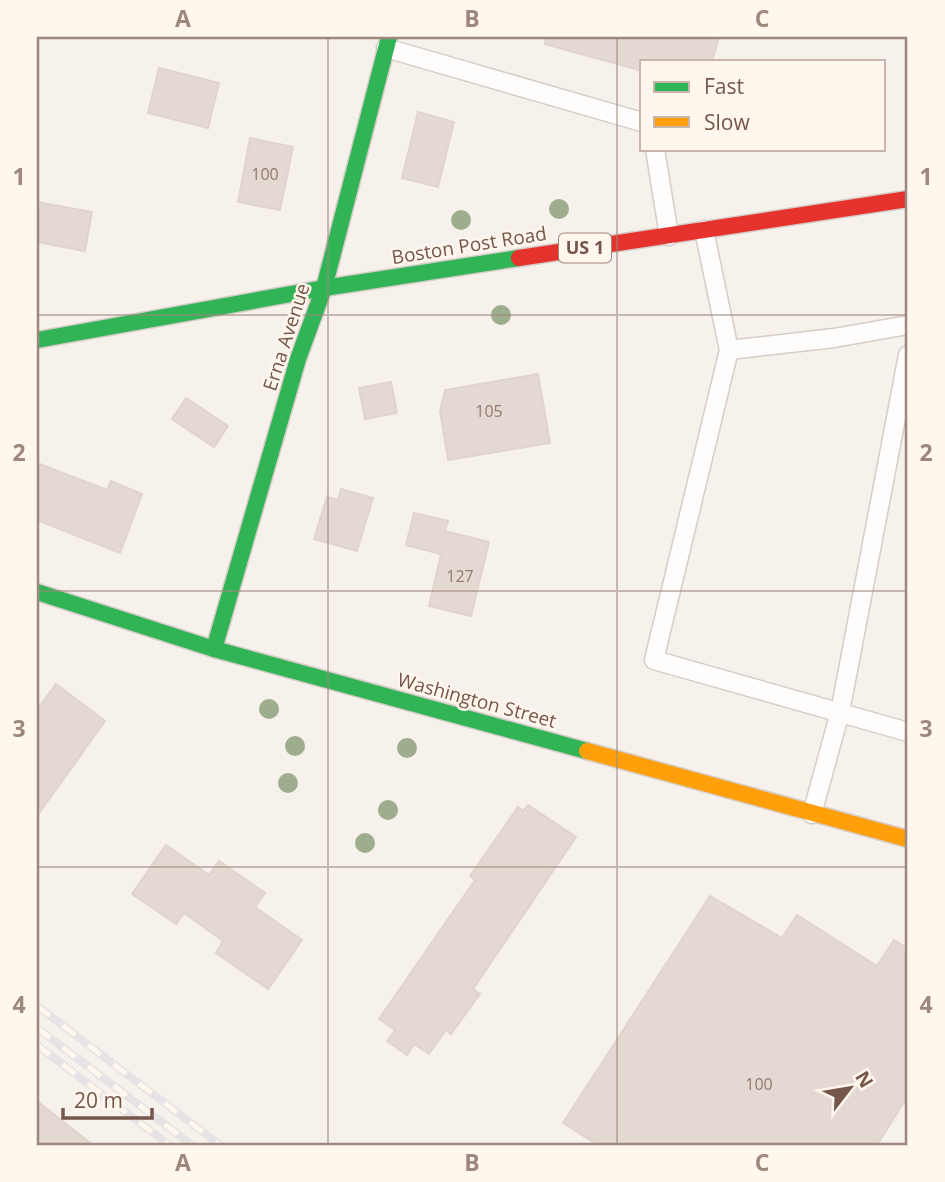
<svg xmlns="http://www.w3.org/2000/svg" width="945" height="1182" font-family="'Open Sans',sans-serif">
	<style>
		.building { fill: #e4d9d2; stroke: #e0d4cd; stroke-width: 2 }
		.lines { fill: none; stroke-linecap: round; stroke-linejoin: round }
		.lane-casing { stroke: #d6ccc8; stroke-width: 21 }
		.fast-casing { stroke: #d6cdc8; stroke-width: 19 }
		.slow-casing { stroke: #d6cdc8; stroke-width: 19 }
		.jam-casing { stroke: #d6cdc8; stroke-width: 19 }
		.lane { stroke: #fefdfc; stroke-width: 18 }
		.fast { stroke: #30b455; stroke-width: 16 }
		.slow { stroke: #ff9f0a; stroke-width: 16 }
		.jam { stroke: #e5322d; stroke-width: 16 }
		.rail-casing { stroke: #e5e3e5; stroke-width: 8 }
		.rail { stroke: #fff6ed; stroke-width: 5; stroke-dasharray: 16; stroke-linecap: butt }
		.tree { fill: #9ead8d }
		.grid { fill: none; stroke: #9e877c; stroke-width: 2; stroke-opacity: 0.55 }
		.labels { text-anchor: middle; stroke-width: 5; stroke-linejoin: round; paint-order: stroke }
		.number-label { font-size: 16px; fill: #93796e }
		.shield { fill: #fff6ed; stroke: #9f867b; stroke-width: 2 }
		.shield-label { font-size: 18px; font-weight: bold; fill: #76564a }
		.street-label { font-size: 19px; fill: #76564a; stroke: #fff6ed }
		.neatline { fill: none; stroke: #9e877c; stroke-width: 2.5 }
		.grid-label { font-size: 23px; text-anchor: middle; font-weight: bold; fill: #9e877c }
	</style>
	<rect width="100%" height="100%" fill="#f7f1eb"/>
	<g class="building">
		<polygon points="546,37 719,37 712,61 642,61 642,71 545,44"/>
		<polygon points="159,68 219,83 208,128 148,113"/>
		<polygon points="418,112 454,122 438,187 402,178"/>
		<polygon points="250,138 293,147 280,210 238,202"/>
		<polygon points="37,202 92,212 85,251 37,242"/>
		<polygon points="538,374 550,443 448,460 440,411 445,390"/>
		<polygon points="391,382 397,413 365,419 359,388"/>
		<polygon points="186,398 228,426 214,447 172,419"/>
		<polygon points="37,463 107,490 111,481 142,494 120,553 37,520"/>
		<polygon points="341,489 373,498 357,551 314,539 327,497 338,500"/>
		<polygon points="414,513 448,521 445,531 489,542 471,616 429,606 441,554 406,545"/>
		<polygon points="56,684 105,721 37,816 37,710"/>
		<polygon points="528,805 576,837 473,989 480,994 451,1034 446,1030 429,1054 414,1044 407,1055 387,1041 395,1030 379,1019 475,880 470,876 518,807 523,811"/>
		<polygon points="166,845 209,875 219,861 265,893 255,907 302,940 268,989 216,953 223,941 184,913 176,924 132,894"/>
		<polygon points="710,896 782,938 797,915 877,966 894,940 908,949 908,1096 877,1145 598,1145 563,1123"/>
		<polygon points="37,1101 93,1145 37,1145"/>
	</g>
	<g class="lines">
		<g class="lane-casing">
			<g id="lane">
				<polyline points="386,48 642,122"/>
				<polyline points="655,149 669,236"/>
				<polyline points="704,230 729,350 654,660 908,732"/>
				<polyline points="729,350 834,338 908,325"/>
				<polyline points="812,814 840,712 908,355"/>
			</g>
		</g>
		<g class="fast-casing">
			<g id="fast">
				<polyline points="37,340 324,288 519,258"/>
				<polyline points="37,592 214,649 587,751"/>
				<polyline points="214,649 298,359 324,288 389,37"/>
			</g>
		</g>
		<g class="slow-casing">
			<polyline id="slow" points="587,751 908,839"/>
		</g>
		<g class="jam-casing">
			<polyline id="jam" points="519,258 908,199"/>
		</g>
		<use href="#lane" class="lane"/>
		<use href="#fast" class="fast"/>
		<use href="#slow" class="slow"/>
		<use href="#jam" class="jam"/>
		<g class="rail-casing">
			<g id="rail">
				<polyline points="37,1006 220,1145"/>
				<polyline points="37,1028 192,1145"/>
				<polyline points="37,1045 169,1145"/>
			</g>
		</g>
		<use href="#rail" class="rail"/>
	</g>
	<g class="tree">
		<circle cx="559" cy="209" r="10"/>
		<circle cx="461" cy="220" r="10"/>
		<circle cx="501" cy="315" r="10"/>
		<circle cx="269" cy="709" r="10"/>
		<circle cx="295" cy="746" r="10"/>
		<circle cx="407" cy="748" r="10"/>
		<circle cx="288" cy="783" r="10"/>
		<circle cx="388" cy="810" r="10"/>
		<circle cx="365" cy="843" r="10"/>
	</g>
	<path class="grid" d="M 328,37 L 328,1145M 617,37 L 617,1145M 37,315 L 908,315M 37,591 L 908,591M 37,867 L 908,867"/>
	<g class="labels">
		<g class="number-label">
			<text x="265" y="180">100</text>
			<text x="489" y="417">105</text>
			<text x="460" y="582">127</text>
			<text x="759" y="1090">100</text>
		</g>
		<rect class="shield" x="559" y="233.5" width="52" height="29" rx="5"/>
		<g class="shield-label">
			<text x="585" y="254">US 1</text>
		</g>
		<g class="street-label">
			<text transform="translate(469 245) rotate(-9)" y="7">Boston Post Road</text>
			<text transform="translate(286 337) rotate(-72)" y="7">Erna Avenue</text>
			<text transform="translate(477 700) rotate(15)" y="7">Washington Street</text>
		</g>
	</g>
	<rect width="945" height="1182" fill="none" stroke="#fff6ed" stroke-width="77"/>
	<rect x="640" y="60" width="245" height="91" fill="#fff6ed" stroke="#c8b6ac" stroke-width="2"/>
	<rect x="654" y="82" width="35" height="10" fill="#30b455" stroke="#c8b6ac" stroke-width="2"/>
	<text x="704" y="94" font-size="21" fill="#76564a">Fast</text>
	<rect x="654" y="117" width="35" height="10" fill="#ff9f0a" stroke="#c8b6ac" stroke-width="2"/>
	<text x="704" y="130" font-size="21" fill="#76564a">Slow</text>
	<g transform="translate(850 1088) rotate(59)" stroke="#fff6ed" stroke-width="5" paint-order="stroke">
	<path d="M0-5L12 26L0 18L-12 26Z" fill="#76564a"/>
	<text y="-10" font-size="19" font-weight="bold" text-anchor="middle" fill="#76564a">N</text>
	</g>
	<path d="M63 1108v10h89v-10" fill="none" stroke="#76564a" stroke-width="3.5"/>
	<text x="74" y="1108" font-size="21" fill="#76564a" stroke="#fff6ed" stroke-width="5" paint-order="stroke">20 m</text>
	<rect x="38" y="38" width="868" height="1106" class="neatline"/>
	<g class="grid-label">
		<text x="183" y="27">A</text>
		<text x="472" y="27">B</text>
		<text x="762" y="27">C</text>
		<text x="19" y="185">1</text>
		<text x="926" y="185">1</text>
		<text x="19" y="461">2</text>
		<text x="926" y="461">2</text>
		<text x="19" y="737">3</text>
		<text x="926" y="737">3</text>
		<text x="19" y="1013">4</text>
		<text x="926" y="1013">4</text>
		<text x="183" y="1171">A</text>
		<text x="472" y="1171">B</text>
		<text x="762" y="1171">C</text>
	</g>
</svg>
